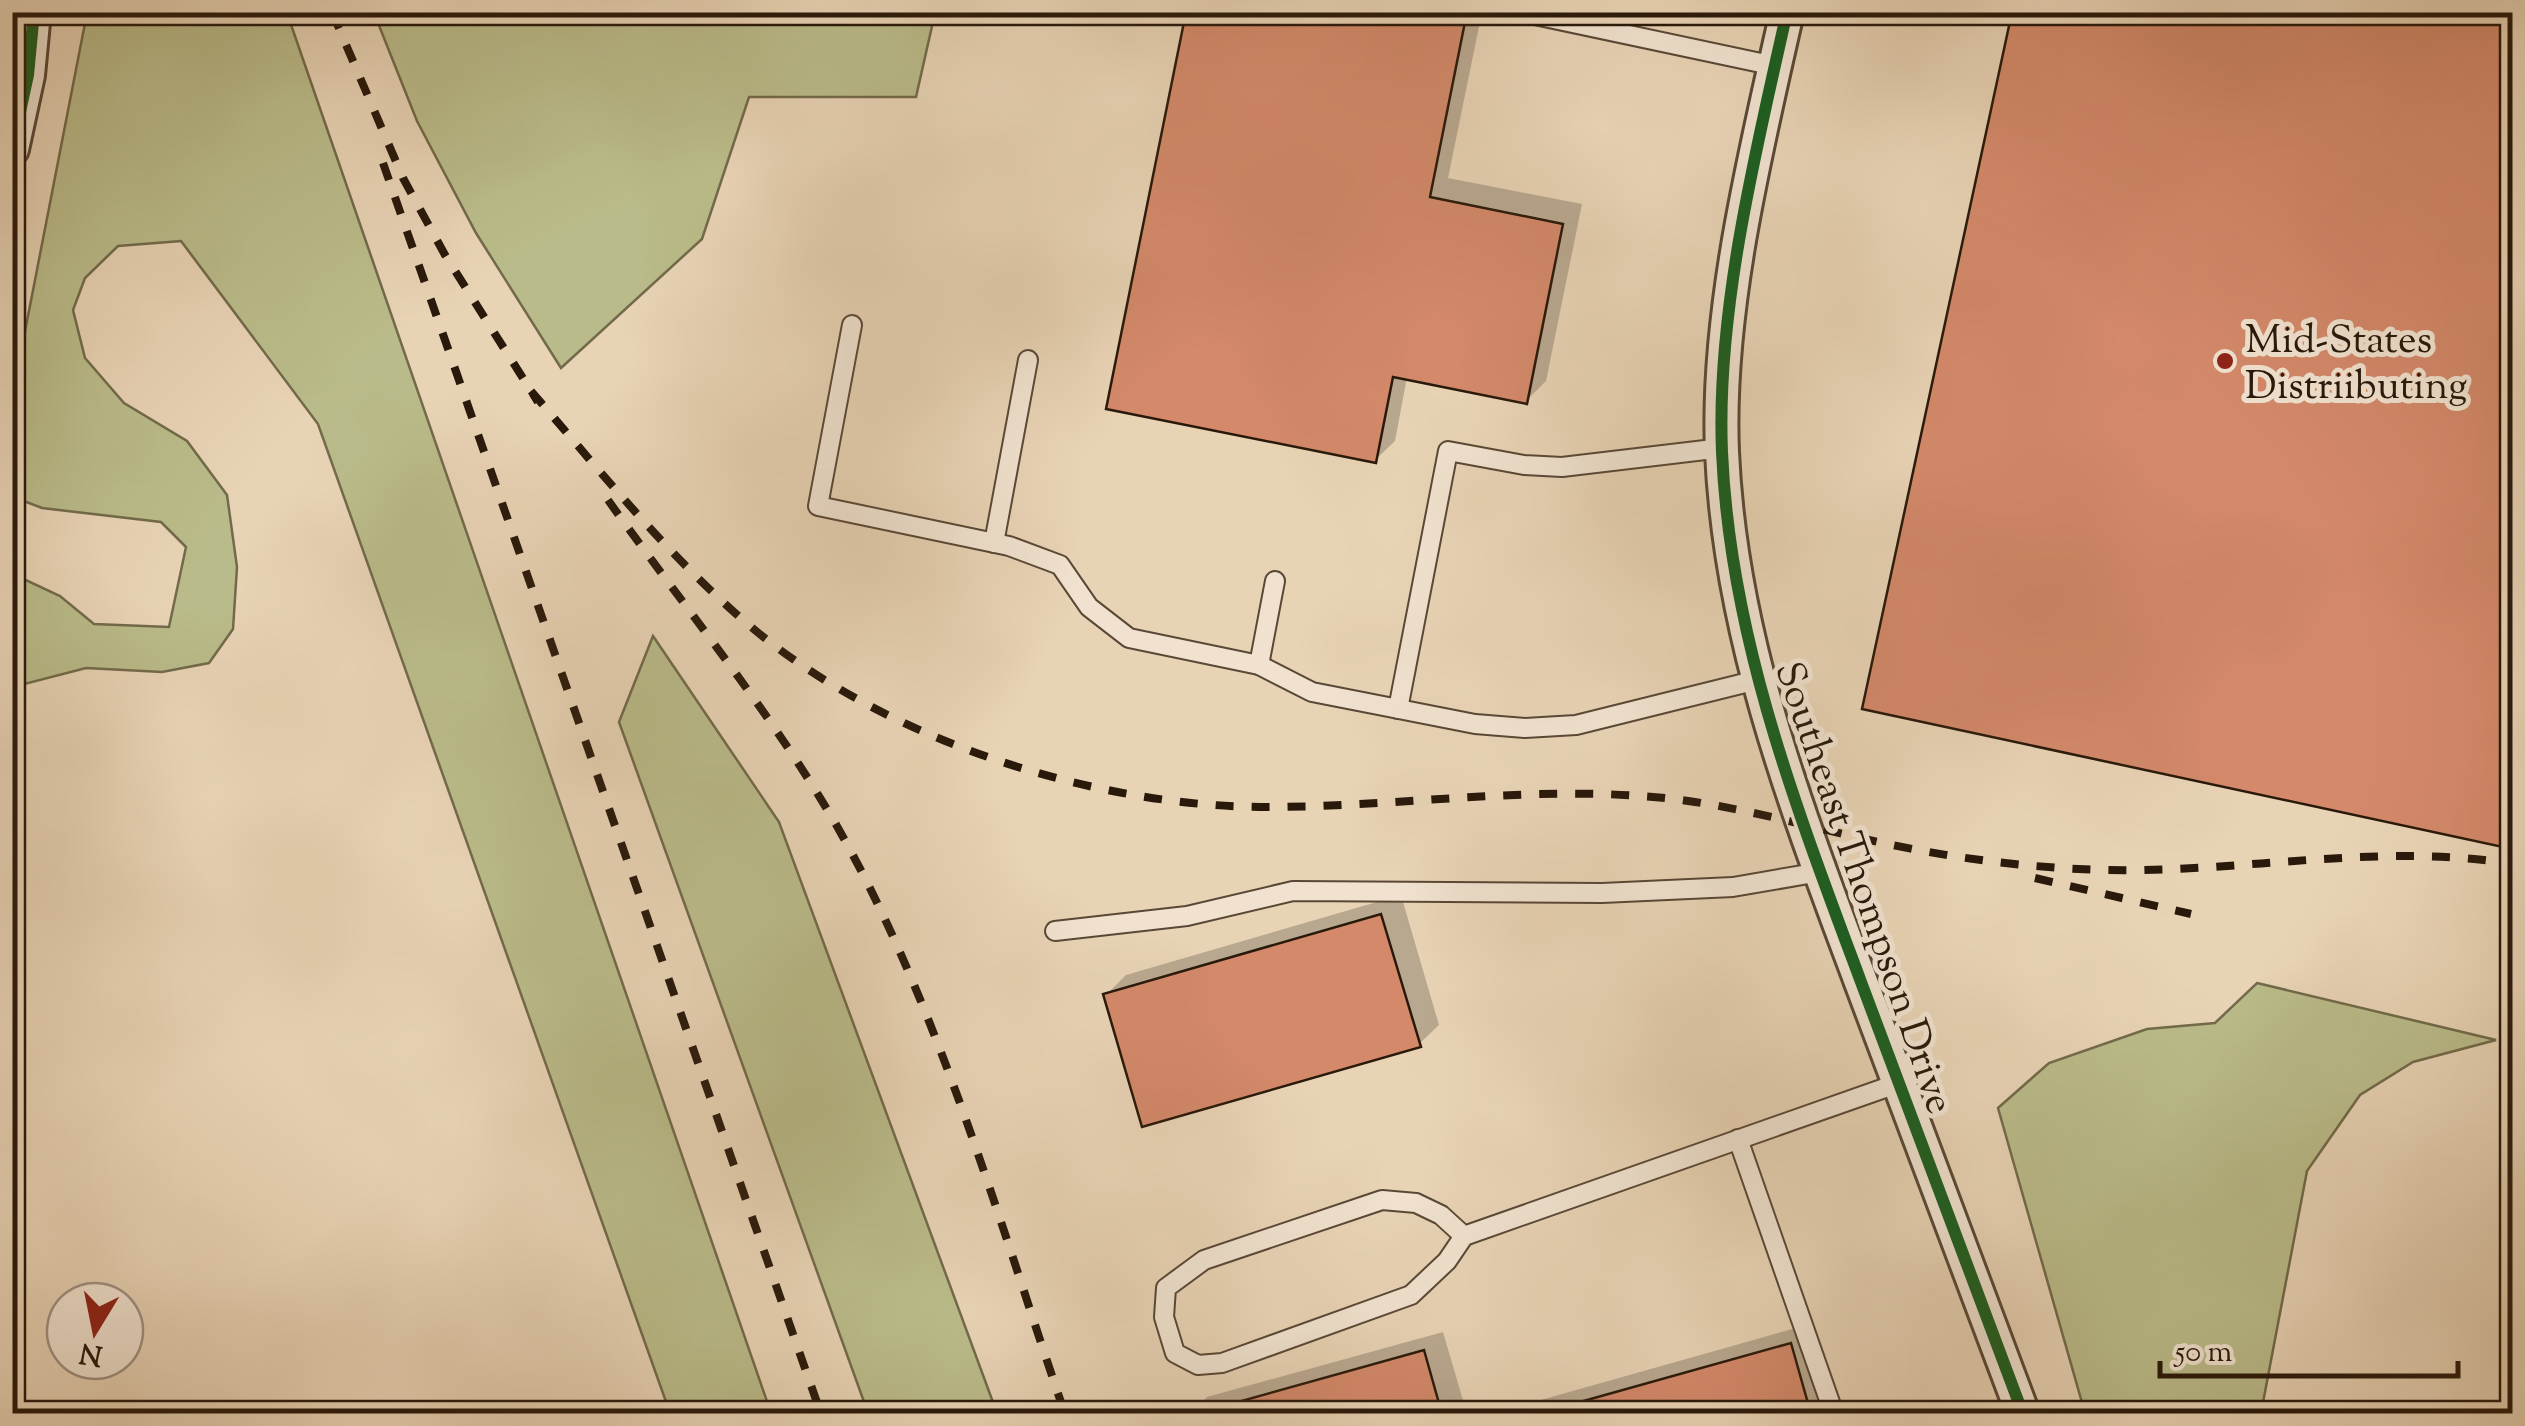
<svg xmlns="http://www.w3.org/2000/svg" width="2525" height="1426" font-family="'Sorts Mill Goudy',serif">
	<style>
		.green { fill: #babb8a; stroke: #726a4a; stroke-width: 2.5 }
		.shadow { fill: #0003 }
		.building { fill: #d3896a; stroke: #29190b; stroke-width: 2.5 }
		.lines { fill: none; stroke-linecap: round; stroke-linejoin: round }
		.service-casing { stroke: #594836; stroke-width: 22 }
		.minor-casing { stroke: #594836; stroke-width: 38 }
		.service { stroke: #f0e2cf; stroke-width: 18 }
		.minor { stroke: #f0e2cf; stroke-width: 32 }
		.rail { stroke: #29190b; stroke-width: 8; stroke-dasharray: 18 18; stroke-linecap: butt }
		.cycleway-casing { stroke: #f0e2cf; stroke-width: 19 }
		.cycleway { stroke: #1b5e20; stroke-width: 12 }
		.poi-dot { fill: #8f2418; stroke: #f0e2cf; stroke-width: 4 }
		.labels { text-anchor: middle; stroke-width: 10; stroke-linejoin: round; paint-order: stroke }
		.poi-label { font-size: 40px; fill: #29190b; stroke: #f0e2cf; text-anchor: start }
		.street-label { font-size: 40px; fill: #29190b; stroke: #f0e2cf }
	</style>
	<rect width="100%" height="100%" fill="#e8d3b5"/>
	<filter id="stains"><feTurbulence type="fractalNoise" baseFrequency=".002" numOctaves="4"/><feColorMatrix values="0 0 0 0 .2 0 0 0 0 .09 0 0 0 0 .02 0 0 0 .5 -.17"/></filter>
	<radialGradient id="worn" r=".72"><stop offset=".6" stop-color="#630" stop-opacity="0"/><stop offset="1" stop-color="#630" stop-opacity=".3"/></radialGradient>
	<g class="green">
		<polygon points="87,13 287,13 771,1413 670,1413 318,424 181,241 118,246 85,278 73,310 85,358 124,403 187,441 227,495 237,567 233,629 209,663 162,672 86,668 13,687 13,574 60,596 94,624 169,627 186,547 161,522 42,508 13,497 13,393"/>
		<polygon points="374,13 935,13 916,97 749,97 702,239 561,368 476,233 417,121"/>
		<polygon points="653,636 779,822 997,1413 868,1413 619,722"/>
		<polygon points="2257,983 2496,1040 2413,1062 2360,1095 2307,1171 2261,1413 2085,1413 1998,1108 2049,1063 2147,1029 2215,1023"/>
	</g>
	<g class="shadow">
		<polygon points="1189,12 1482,12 1448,178 1582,204 1546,381 1526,401 1407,377 1395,441 1375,460"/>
		<polygon points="2015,12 2512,12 2512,846 1865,707"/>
		<polygon points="1401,895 1439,1025 1419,1044 1106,995 1126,975"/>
		<polygon points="1810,1324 1835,1414 1491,1414"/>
		<polygon points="1443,1332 1467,1414 1191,1414 1207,1397"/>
	</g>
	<g class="building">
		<polygon points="1186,12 1467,12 1430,197 1563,224 1527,404 1393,377 1376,463 1106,409"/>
		<polygon points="2012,12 2512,12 2512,849 1862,709"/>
		<polygon points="1381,914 1421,1047 1142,1127 1103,994"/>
		<polygon points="1791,1343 1811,1414 1537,1414"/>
		<polygon points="1424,1350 1442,1414 1195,1414"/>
	</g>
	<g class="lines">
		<g class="service-casing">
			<g id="service">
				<polyline points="1521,12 1775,66"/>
				<polyline points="852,325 818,506 1009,546 1060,565 1089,607 1129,638 1259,665 1312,692 1475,724 1525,728 1576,725 1757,680"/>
				<polyline points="994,543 1028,360"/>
				<polyline points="1259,665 1275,581"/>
				<polyline points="1398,709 1448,451 1524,465 1562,467 1722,448"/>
				<polyline points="1055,931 1187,916 1293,891 1602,893 1733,887 1820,872"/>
				<polyline points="1738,1139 1834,1414"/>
				<polyline points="1464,1236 1441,1215 1416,1203 1382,1200 1204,1260 1166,1288 1164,1317 1175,1353 1198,1365 1222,1363 1411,1295 1447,1261 1464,1236 1899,1083"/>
			</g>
		</g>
		<g class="minor-casing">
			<g id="minor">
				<path d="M 1787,12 C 1756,150 1716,311 1722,452 C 1730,638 1797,810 1861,982 C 1915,1126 1969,1270 2023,1414"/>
				<polyline points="12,149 28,75 34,12"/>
			</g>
		</g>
		<use href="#service" class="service"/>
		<use href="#minor" class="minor"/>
		<g class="rail">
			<polyline points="332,12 403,178 445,255 538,402"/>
			<polyline points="383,163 821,1414"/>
			<path d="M 531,391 C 601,472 668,556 750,626 C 883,739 1093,807 1267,807 C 1392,807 1516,787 1641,796 C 1722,801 1804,826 1883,843 C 1957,859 2031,868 2106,870 C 2241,873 2379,842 2512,864"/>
			<path d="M 608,500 C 684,607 772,713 838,828 C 938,1004 999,1222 1065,1414"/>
			<polyline points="2035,878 2191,914"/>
		</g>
		<g class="cycleway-casing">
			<g id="cycleway">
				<path d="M 1787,12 C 1756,150 1716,311 1722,452 C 1730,638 1797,810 1861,982 C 1915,1126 1969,1270 2023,1414"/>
				<polyline points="12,149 28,75 34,12"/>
			</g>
		</g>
		<use href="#cycleway" class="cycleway"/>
	</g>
	<circle class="poi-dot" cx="2225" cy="361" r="10"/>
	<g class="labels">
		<g class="poi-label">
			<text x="2245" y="352">Mid-States<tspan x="2245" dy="46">Distriibuting</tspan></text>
		</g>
		<g class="street-label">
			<text transform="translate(1866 887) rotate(71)" y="14">Southeast Thompson Drive</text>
		</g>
	</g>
	<rect width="2525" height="1426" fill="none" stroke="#e8d3b5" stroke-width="50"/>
	<rect x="15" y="15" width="2495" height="1396" fill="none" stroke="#29190b" stroke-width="5"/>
	<rect x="25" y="25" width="2475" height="1376" fill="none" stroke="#29190b" stroke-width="2.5"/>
	<g transform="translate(95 1331) rotate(190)"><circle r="48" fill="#f0e2cf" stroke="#a09281" stroke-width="2.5"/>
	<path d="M0-8L18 38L0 25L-18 38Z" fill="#8f2418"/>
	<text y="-15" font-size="28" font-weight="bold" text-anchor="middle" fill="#29190b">N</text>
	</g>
	<path d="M2160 1361v15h298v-15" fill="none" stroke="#29190b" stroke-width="5"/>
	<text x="2175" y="1361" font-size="30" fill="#29190b" stroke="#f0e2cf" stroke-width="8" paint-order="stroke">50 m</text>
	<rect width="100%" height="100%" filter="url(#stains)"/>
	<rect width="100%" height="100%" fill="url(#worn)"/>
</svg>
